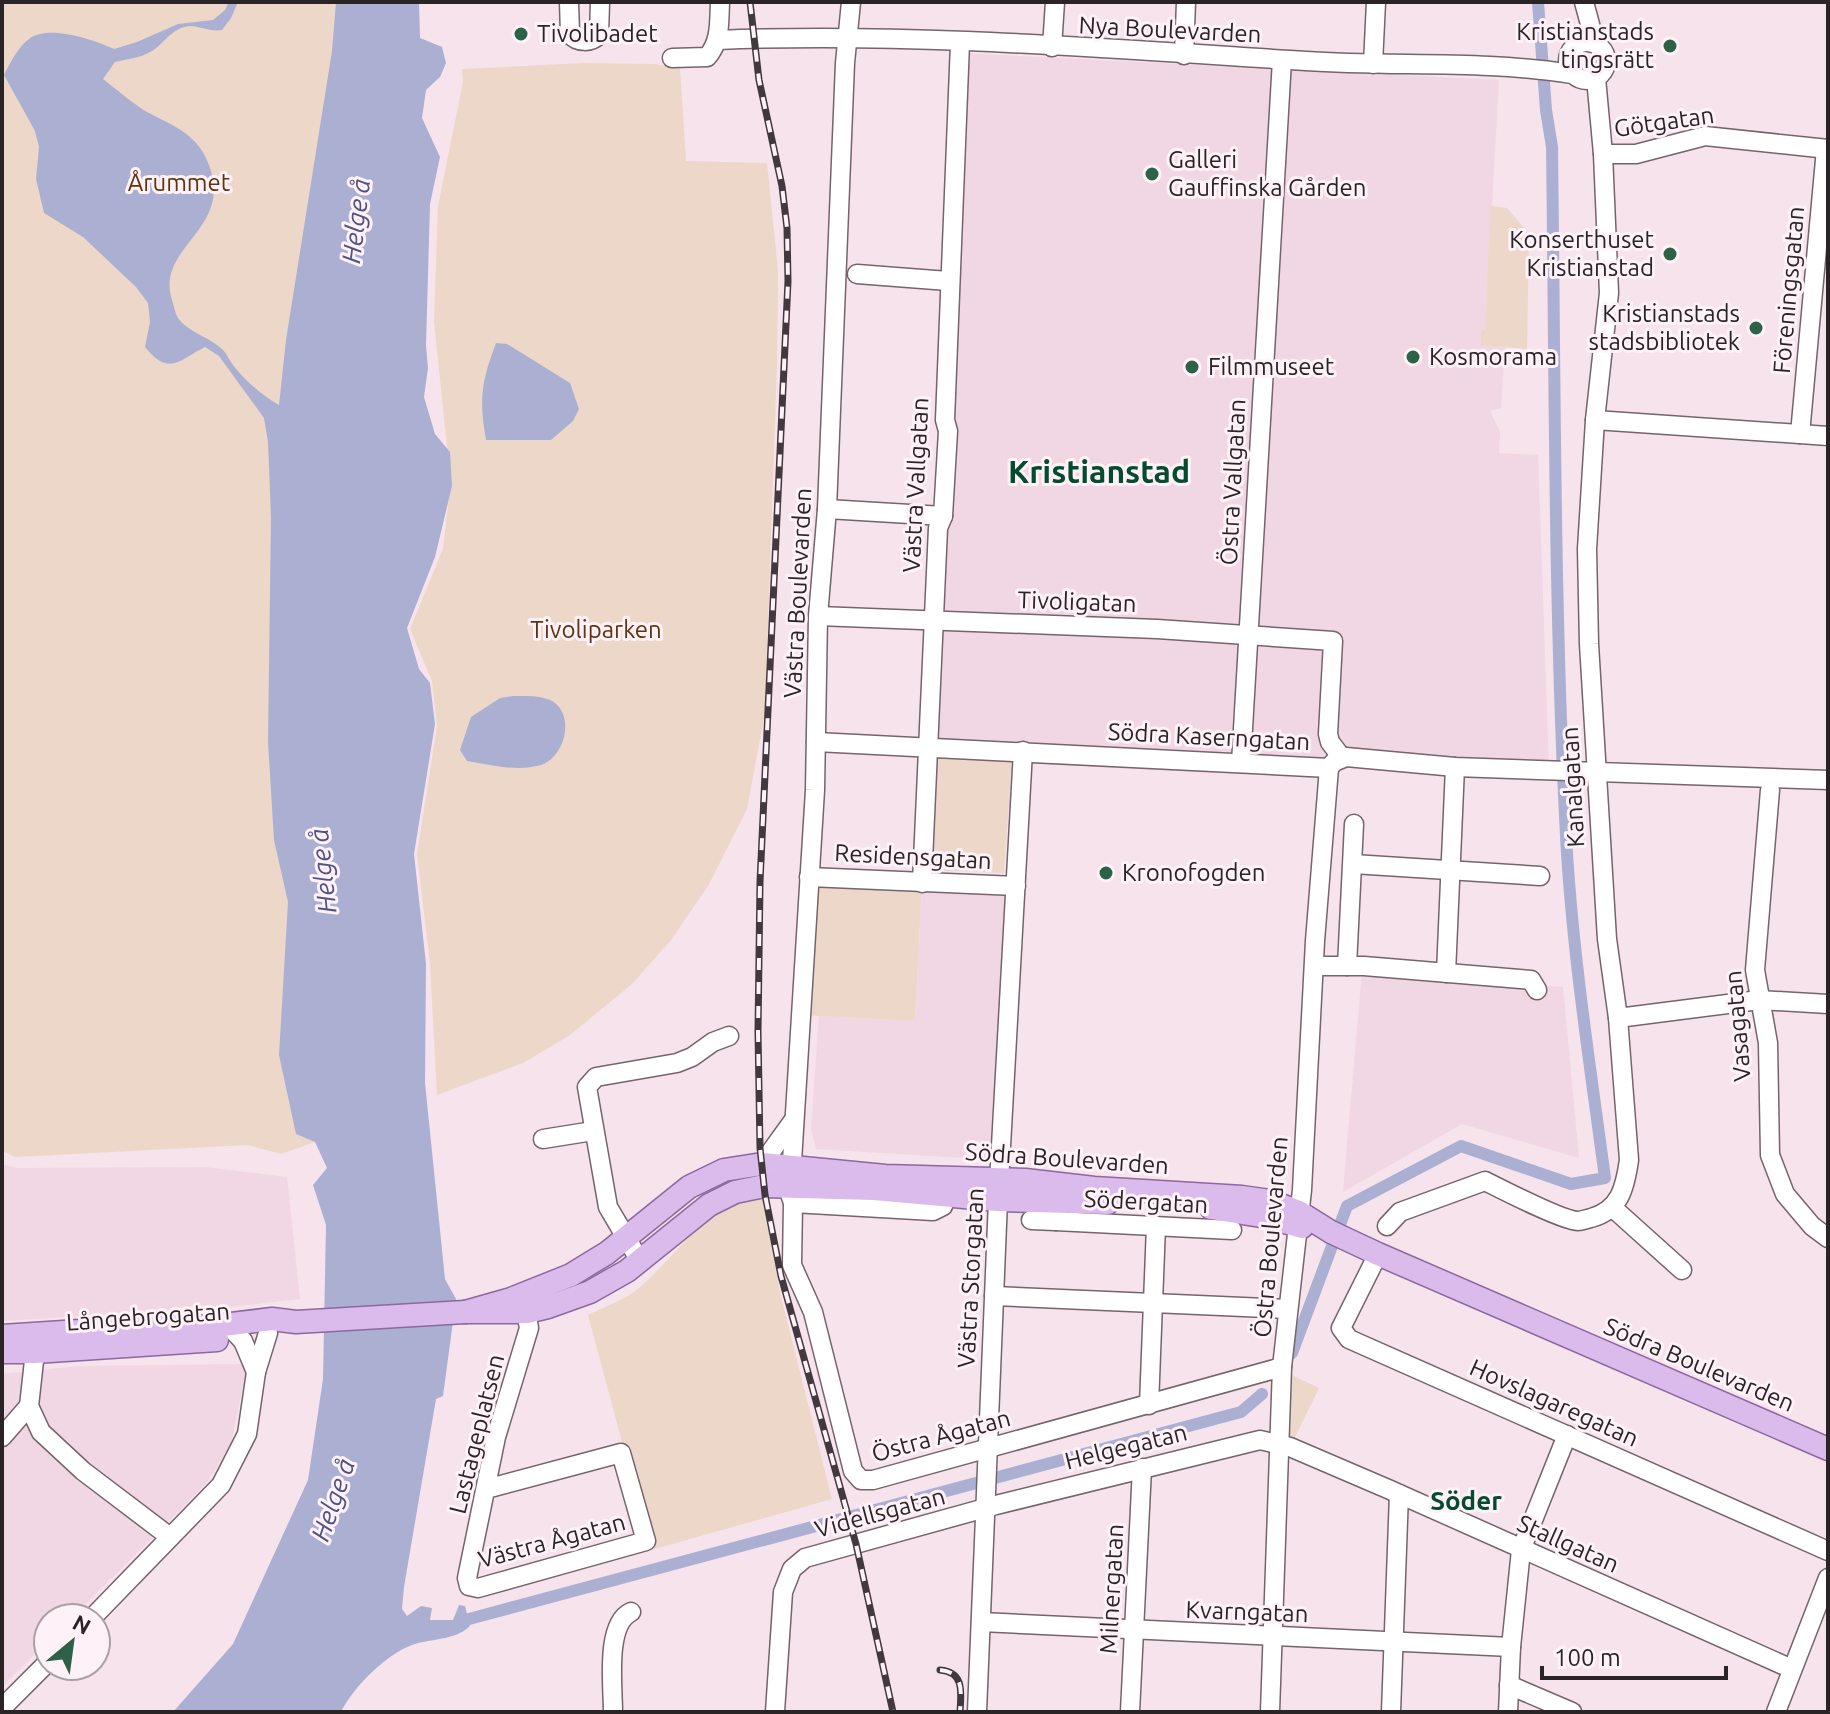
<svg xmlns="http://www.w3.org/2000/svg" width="1830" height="1714" font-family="Ubuntu,sans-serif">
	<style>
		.built { fill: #f1d6e3 }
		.green { fill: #ecd7c8 }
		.water { fill: #abb0d3 }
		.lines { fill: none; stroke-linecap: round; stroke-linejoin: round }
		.canal { stroke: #abb0d3; stroke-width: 12 }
		.minor-casing { stroke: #75646c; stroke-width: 21 }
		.major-casing { stroke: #8c689e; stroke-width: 25 }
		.minor { stroke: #fff; stroke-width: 18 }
		.major { stroke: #dabbeb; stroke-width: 22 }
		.rail-casing { stroke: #41393d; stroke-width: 7 }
		.rail { stroke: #fef2f8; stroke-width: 4; stroke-dasharray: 12; stroke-linecap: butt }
		.poi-dot { fill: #2d6248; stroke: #fef2f8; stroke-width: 3 }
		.labels { text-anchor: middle; stroke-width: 6; stroke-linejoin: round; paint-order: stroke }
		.street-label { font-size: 24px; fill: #2b2427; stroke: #fef2f8 }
		.poi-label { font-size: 24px; fill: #2b2427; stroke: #fef2f8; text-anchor: start }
		.park-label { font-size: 24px; fill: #60340e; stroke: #fef2f8 }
		.water-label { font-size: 26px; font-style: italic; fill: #4e5384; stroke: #fef2f8 }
		.neighbourhood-label { font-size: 26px; font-weight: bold; fill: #054b30; stroke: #fef2f8 }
		.district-label { font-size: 32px; font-weight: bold; fill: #054b30; stroke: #fef2f8 }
	</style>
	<rect width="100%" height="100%" fill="#f6e3ec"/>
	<g class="built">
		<polygon points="960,53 1499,80 1485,330 1482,330 1481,345 1505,347 1501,408 1490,411 1500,432 1499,453 1538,455 1549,770 927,740"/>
		<polygon points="922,888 1008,893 997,1160 816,1149 811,1129 819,1016 915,1021"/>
		<polygon points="1362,971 1563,987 1579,1158 1462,1124 1343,1192"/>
		<polygon points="2,1164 17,1168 205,1167 287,1177 300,1299 230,1307 2,1321"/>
		<polygon points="247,1364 231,1444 206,1484 72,1618 48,1618 48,1641 2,1687 2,1374 81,1366"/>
	</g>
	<g class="green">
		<polygon points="2,2 370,2 297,1134 315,1142 281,1154 248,1145 15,1157 2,1151"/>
		<polygon points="585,63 653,64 680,68 686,161 767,163 778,271 777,364 765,712 747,809 708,886 671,940 632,984 570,1035 525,1062 437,1095 430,963 417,854 437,726 432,681 410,629 443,549 449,497 447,446 434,322 438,206 463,82 462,69"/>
		<polygon points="1491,206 1507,208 1529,234 1527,349 1481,345 1481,330 1485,330"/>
		<polygon points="937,755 1012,760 1004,873 931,870"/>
		<polygon points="809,877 922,883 915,1021 802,1015"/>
		<path d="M 762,1197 L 781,1297 L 832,1499 L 651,1550 L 588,1315 C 604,1307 625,1300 639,1288 C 679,1254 706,1203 762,1197 Z"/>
		<polygon points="1287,1373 1319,1388 1294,1439 1288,1434"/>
	</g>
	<g class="water">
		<path d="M 229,2 L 238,2 L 231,18 L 222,30 C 210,32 200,26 190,26 C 171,28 165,43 152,51 C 141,58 127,59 115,62 L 103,79 C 116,89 129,100 142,109 C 164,122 192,130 205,156 C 241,229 154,244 172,300 C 174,306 175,313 178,318 C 189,333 210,337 223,350 C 227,354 229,360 233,365 C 246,382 261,394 279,405 L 286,340 L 332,51 L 336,2 L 419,2 L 420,38 L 442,47 L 446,63 L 440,77 L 426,90 L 422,118 L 440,157 L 430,204 L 426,345 L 428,368 L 424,397 L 435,434 L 450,452 L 452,486 L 435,557 L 407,628 L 419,669 L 430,683 L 435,724 L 414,854 L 426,964 L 425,1083 L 445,1279 L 456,1299 L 443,1396 L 436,1399 L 404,1587 L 402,1609 L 407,1616 L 421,1606 L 432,1608 L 430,1620 L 453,1620 L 459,1605 L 465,1606 L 470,1626 C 457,1639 435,1639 418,1643 C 390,1650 353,1687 341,1712 L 173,1712 L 233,1644 L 308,1480 L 323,1379 L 326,1225 L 313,1185 L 327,1168 L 315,1142 L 296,1134 L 279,1055 L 288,902 L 274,840 L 268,742 L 271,517 L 268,442 L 264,418 L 219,356 L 205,347 C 179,360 169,377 145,347 L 150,322 L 148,303 L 136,287 L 83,237 L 44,213 L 36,179 L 39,147 L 35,131 L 4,75 C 10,63 18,47 29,39 C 49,24 94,40 114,49 L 137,42 L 178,24 L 213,20 L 225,10 Z"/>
		<path d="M 496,343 L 507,344 L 570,383 L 579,409 L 573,421 L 551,440 L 486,440 C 479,399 481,383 496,343 Z"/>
		<path d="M 513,696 C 524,696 539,695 550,700 C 576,712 566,757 541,765 C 517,772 492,765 467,761 L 460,750 L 471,717 L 500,698 Z"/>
	</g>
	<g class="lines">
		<g class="canal">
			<path d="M 1292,1353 L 1347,1206 L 1461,1146 L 1571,1184 L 1605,1178 C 1590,1065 1572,950 1566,836 C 1554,607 1555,377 1552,147 L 1546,110 L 1538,2"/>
			<polyline points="469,1619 1241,1412 1262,1394"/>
		</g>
		<g class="minor-casing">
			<g id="minor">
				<path d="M 569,2 L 570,34 C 577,43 591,43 599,35 L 600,2"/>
				<polyline points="851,2 845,63 827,509 818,616 815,790 790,1194 793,1203 792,1265 813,1312 853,1471 861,1480 873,1480 1282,1367"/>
				<polyline points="1584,2 1595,43"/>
				<path d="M 718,40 C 910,32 1113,49 1306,61 C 1394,67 1484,60 1572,74"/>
				<circle cx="1587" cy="61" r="19"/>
				<polyline points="1052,47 1055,2"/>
				<polyline points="1184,55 1186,2"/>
				<path d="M 672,58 L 707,57 C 721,42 719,21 720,2"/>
				<polyline points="1373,64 1376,2"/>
				<polyline points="1603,154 1636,154 1705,136 1828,149"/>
				<polyline points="857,274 948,281"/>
				<polyline points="1595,420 1828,436"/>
				<polyline points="1800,434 1826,149"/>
				<polyline points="827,509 943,516"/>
				<polyline points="818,616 1157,629 1333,641 1328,734 1330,742 1342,758"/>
				<polyline points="816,742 1329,768 1334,762 1346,757 1455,767 1828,780"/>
				<polyline points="1241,763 1282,60"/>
				<polyline points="1770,790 1755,970 1768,1043 1770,1155 1785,1194 1812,1226 1828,1238"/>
				<polyline points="1353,864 1540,876"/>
				<polyline points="809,877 1016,886"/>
				<polyline points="922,883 938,528 943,516 948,431 945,420 960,43"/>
				<polyline points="1315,966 1364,966 1531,980 1537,990"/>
				<polyline points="1347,966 1354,824"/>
				<polyline points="1446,973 1455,767"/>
				<polyline points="1618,1018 1759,1000 1828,1004"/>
				<polyline points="543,1139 593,1131"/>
				<polyline points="762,1164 793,1121"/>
				<polyline points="1058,1201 1056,1221 1232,1230"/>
				<polyline points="793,1203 933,1211 943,1206 946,1195"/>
				<polyline points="1613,1208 1682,1270"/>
				<polyline points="1031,1220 1056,1221"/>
				<path d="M 1387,1226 L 1400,1212 L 1485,1181 C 1503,1190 1563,1221 1578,1221 C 1582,1221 1586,1219 1591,1218 C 1620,1210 1625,1188 1629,1160 L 1618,1018 L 1607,939 L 1589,644 L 1587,549 L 1595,420 L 1609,293 L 1603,154 L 1596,78"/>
				<polyline points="1378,1254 1341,1328 1349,1339 1828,1551"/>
				<polyline points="640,1261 608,1207 587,1087 596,1077 677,1063 692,1057 713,1042 729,1036"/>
				<polyline points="994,1296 1288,1309"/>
				<polyline points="227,1324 243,1341 256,1372"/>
				<polyline points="43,1344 35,1352 29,1406 41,1432 83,1471 170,1537"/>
				<polyline points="1149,1405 1156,1226"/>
				<polyline points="2,1437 29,1406"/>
				<polyline points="486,1489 621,1453 646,1541 478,1588 469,1586 467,1578 496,1437 529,1328 524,1301"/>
				<polyline points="92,1618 221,1485 247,1434 256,1372 268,1333"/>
				<polyline points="981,1622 1511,1647"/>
				<polyline points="1509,1685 1572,1712"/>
				<polyline points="2,1708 48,1662"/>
				<path d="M 613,1712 C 613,1686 605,1624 631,1612"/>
				<polyline points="775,1712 783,1592 792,1569 805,1558 996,1505 1260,1440 1290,1447 1388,1489 1792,1669"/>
				<polyline points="977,1712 998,1200 1023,751"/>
				<polyline points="1130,1712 1142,1468"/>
				<polyline points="1270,1712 1282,1367 1302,1190 1315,941 1329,768"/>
				<polyline points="1391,1712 1399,1494"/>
				<polyline points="1508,1712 1511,1647 1521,1550 1567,1435"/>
				<polyline points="1776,1712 1828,1578"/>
			</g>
		</g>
		<g class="major-casing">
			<g id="major">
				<polyline points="1211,1208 1267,1217 1302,1227"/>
				<polyline points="465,1312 511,1299 571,1275 607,1253 689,1187 724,1170 762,1164 885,1176 1025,1180 1094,1188 1242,1197 1270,1201 1299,1212 1331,1232 1378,1254 1828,1449"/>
				<polyline points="2,1336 172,1325 207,1327 272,1319 296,1322 465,1312 527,1312 548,1307 590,1292 627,1271 709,1205 735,1192 764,1186 874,1189 998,1200 1108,1203"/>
				<polyline points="2,1352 35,1352 217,1340"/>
			</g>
		</g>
		<use href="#minor" class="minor"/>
		<use href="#major" class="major"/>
		<g class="rail-casing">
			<g id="rail">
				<polyline points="750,2 759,80 782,186 787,228 788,281 760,882 758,1032 760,1148 765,1195 781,1276 856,1544 893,1712"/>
				<path d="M 940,1670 C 965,1672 961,1693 960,1712"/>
			</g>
		</g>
		<use href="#rail" class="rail"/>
	</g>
	<g class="poi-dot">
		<circle cx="521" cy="34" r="8"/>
		<circle cx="1670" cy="46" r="8"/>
		<circle cx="1152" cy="174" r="8"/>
		<circle cx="1670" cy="254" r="8"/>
		<circle cx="1756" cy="328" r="8"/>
		<circle cx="1413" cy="357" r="8"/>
		<circle cx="1192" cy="367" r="8"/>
		<circle cx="1106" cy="873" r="8"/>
	</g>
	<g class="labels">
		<g class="street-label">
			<text transform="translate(1170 30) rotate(3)" y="8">Nya Boulevarden</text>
			<text transform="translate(1664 122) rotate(-8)" y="8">Götgatan</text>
			<text transform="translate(1789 290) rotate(-85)" y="8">Föreningsgatan</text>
			<text transform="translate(1233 482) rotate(-87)" y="8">Östra Vallgatan</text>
			<text transform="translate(916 485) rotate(-87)" y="8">Västra Vallgatan</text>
			<text transform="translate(798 593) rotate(-87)" y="8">Västra Boulevarden</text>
			<text transform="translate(1077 602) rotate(2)" y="8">Tivoligatan</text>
			<text transform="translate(1209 737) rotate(3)" y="8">Södra Kaserngatan</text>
			<text transform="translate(1573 787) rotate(-93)" y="8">Kanalgatan</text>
			<text transform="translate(913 857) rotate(3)" y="8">Residensgatan</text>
			<text transform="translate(1738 1026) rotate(-95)" y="8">Vasagatan</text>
			<text transform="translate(1067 1159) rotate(4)" y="8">Södra Boulevarden</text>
			<text transform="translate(1146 1202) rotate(3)" y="8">Södergatan</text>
			<text transform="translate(1271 1237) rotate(-85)" y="8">Östra Boulevarden</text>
			<text transform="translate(971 1278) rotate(-87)" y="8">Västra Storgatan</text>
			<text transform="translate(148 1317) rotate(-4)" y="8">Långebrogatan</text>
			<text transform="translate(1699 1365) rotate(23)" y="8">Södra Boulevarden</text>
			<text transform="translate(1554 1403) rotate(24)" y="8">Hovslagaregatan</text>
			<text transform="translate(477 1434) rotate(-76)" y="8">Lastageplatsen</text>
			<text transform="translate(941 1436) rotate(-15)" y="8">Östra Ågatan</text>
			<text transform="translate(1126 1447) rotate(-14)" y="8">Helgegatan</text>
			<text transform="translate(880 1513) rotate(-15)" y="8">Videllsgatan</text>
			<text transform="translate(552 1541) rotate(-15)" y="8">Västra Ågatan</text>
			<text transform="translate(1568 1544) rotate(24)" y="8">Stallgatan</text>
			<text transform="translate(1112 1589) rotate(-87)" y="8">Milnergatan</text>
			<text transform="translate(1247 1612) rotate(2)" y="8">Kvarngatan</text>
		</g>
		<g class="poi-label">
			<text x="1654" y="40" text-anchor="end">Kristianstads<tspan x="1654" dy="28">tingsrätt</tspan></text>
			<text x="537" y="42">Tivolibadet</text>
			<text x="1168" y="168">Galleri<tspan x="1168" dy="28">Gauffinska Gården</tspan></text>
			<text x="1654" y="248" text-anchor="end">Konserthuset<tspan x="1654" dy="28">Kristianstad</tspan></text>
			<text x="1740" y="322" text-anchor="end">Kristianstads<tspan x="1740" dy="28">stadsbibliotek</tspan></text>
			<text x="1429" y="365">Kosmorama</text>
			<text x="1208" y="375">Filmmuseet</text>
			<text x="1122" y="881">Kronofogden</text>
		</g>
		<g class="park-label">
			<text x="179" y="191">Årummet</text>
			<text x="596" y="638">Tivoliparken</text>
		</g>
		<g class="water-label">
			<text transform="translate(356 221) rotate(-83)" y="9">Helge å</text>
			<text transform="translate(323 871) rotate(-96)" y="9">Helge å</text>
			<text transform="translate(333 1500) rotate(-71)" y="9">Helge å</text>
		</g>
		<g class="neighbourhood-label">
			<text x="1466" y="1510">Söder</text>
		</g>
		<g class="district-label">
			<text x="1099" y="483">Kristianstad</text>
		</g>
	</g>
	<rect width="1830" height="1714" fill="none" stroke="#2b2427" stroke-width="8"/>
	<g transform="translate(72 1642) rotate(29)"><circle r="38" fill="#fef2f8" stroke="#aaa0a4" stroke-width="2"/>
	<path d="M0-6L14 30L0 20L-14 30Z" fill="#2d6248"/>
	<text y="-12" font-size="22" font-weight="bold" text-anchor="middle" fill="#2b2427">N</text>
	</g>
	<path d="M1542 1666v12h184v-12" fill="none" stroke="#2b2427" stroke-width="4"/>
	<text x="1554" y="1666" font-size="24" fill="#2b2427" stroke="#fef2f8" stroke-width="6" paint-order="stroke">100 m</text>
</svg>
